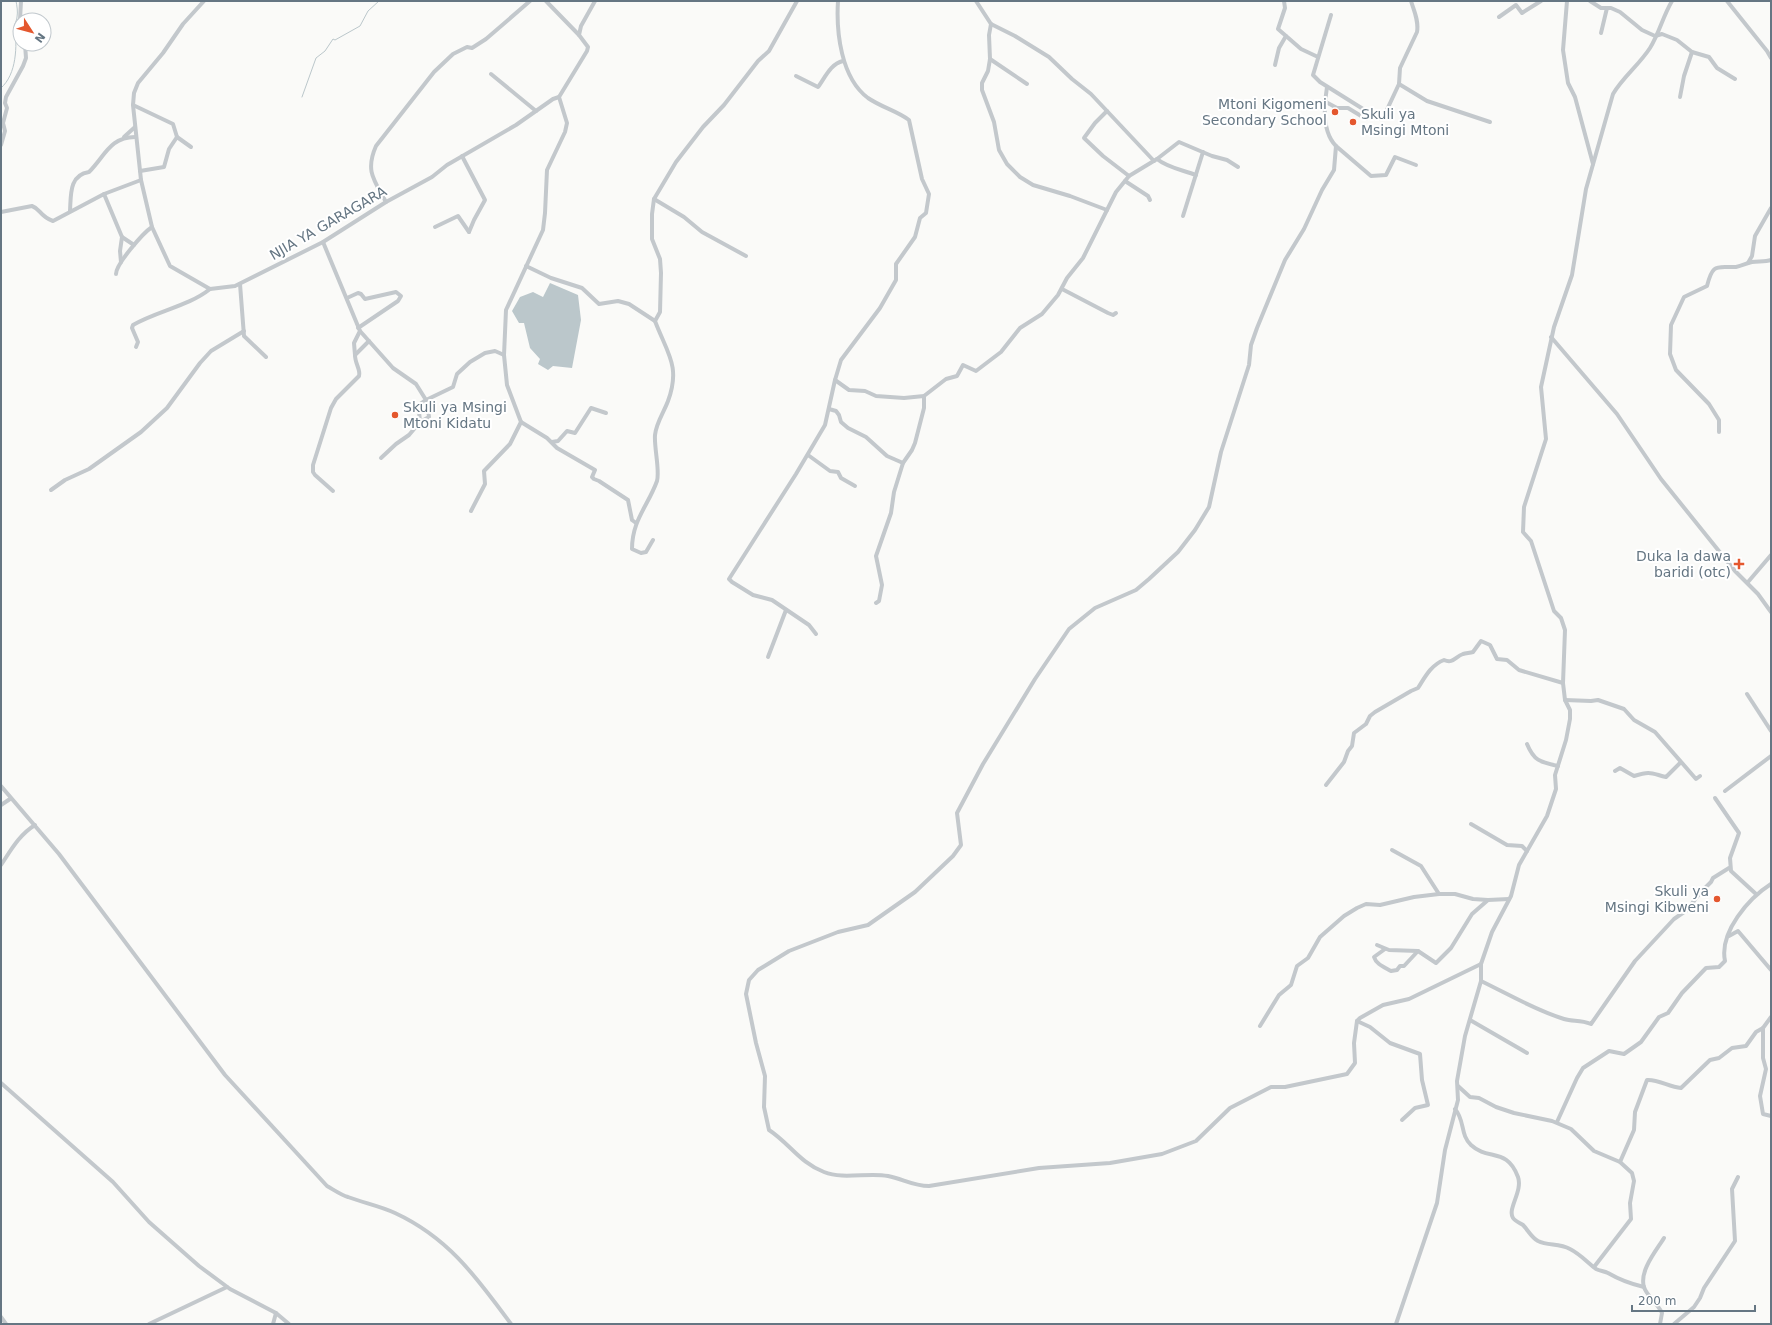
<svg xmlns="http://www.w3.org/2000/svg" width="1772" height="1325" font-family="'DejaVu Sans',sans-serif">
	<style>
		.water { fill: #bbc7cb }
		.lines { fill: none; stroke-linecap: round; stroke-linejoin: round }
		.stream { stroke: #bbc7cb; stroke-width: 1 }
		.minor { stroke: #c3c8cc; stroke-width: 4 }
		.poi-dot { fill: #e4572e; stroke: #fff; stroke-width: 1.5 }
		.labels { text-anchor: middle; stroke-width: 4; stroke-linejoin: round; paint-order: stroke }
		.poi-label { font-size: 14px; fill: #657683; stroke: #fff; text-anchor: end }
		.street-label { font-size: 14px; fill: #657683; stroke: #fff }
	</style>
	<rect width="100%" height="100%" fill="#fafaf8"/>
	<polygon class="water" points="550,283 578,295 581,320 572,368 553,366 548,370 538,364 540,359 530,348 524,323 519,323 512,311 520,297 533,292 543,297"/>
	<g class="lines">
		<g class="stream">
			<path d="M 1,88 C 17,74 17,46 15,26 C 15,22 17,20 17,17 C 18,12 17,6 16,1"/>
			<polyline points="302,97 316,58 325,51 333,39 335,40 360,26 368,11 379,1"/>
		</g>
		<g class="minor">
			<polyline points="204,1 183,24 163,53 138,83 134,93 133,105 141,180 152,227 170,266 210,289 235,286 323,242 386,202 432,177 447,165 516,125 553,99 559,97"/>
			<polyline points="546,1 579,35"/>
			<polyline points="976,1 991,24 1015,36 1049,57 1072,79 1091,94 1154,161"/>
			<polyline points="1284,1 1285,8 1278,29 1301,49 1318,57"/>
			<polyline points="1567,1 1563,50 1568,83 1575,97 1593,164"/>
			<polyline points="1590,1 1601,8 1611,8 1620,12 1642,30 1655,36 1662,34 1677,40 1692,52 1709,57 1717,68 1735,79"/>
			<polyline points="1727,1 1767,51 1771,58"/>
			<path d="M 1331,15 L 1313,75 L 1320,82 L 1379,119 L 1384,116 L 1399,84 L 1400,68 L 1417,32 C 1419,21 1414,11 1411,1"/>
			<polyline points="1499,17 1516,5 1522,13 1541,1"/>
			<polyline points="20,20 21,1"/>
			<polyline points="991,24 989,35 990,59 988,71 982,83 982,90 994,122 999,150 1007,164 1020,177 1033,185 1070,196 1107,210"/>
			<polyline points="1601,33 1607,8"/>
			<polyline points="990,59 1027,84"/>
			<polyline points="1275,65 1279,48 1286,36"/>
			<polyline points="491,74 536,111"/>
			<path d="M 796,76 L 818,87 C 825,78 830,64 843,61"/>
			<polyline points="1399,84 1427,101 1490,122"/>
			<path d="M 1327,87 C 1324,105 1322,132 1336,146 L 1334,170 L 1322,190 L 1304,229 L 1285,260 L 1257,328 L 1251,345 L 1249,365 L 1221,452 L 1209,507 L 1195,530 L 1178,552 L 1149,579 L 1136,590 L 1095,608 L 1069,629 L 1035,679 L 983,764 L 957,813 L 961,845 L 953,856 L 915,892 L 868,925 L 838,932 L 789,951 L 758,970 L 749,980 L 746,994 L 756,1043 L 765,1076 L 764,1107 L 769,1130 C 789,1143 800,1163 824,1172 C 844,1180 868,1172 888,1176 C 903,1179 913,1186 929,1186 L 1039,1168 L 1110,1163 L 1162,1154 L 1196,1141 L 1230,1108 L 1271,1087 L 1285,1087 L 1347,1074 L 1355,1063 L 1354,1043 L 1357,1021 L 1360,1018 L 1383,1005 L 1409,999 L 1481,964"/>
			<polyline points="1680,97 1684,76 1692,52"/>
			<polyline points="1324,101 1337,108 1348,108 1366,119 1369,117 1368,112"/>
			<polyline points="133,105 173,124 177,137"/>
			<polyline points="1107,111 1095,123 1084,138 1103,156 1129,176"/>
			<polyline points="124,137 135,127"/>
			<polyline points="1,145 5,131 3,123 7,108 5,103 6,97 23,66 26,58 25,44"/>
			<polyline points="1336,146 1371,176 1386,175 1395,157 1416,165"/>
			<polyline points="462,156 485,200 474,220 469,232"/>
			<path d="M 1157,159 C 1168,168 1183,170 1196,175"/>
			<polyline points="140,171 164,167 169,149 177,137 191,147"/>
			<polyline points="1125,181 1148,196 1150,200"/>
			<polyline points="104,194 141,180"/>
			<polyline points="654,199 684,217 702,232 746,256"/>
			<path d="M 386,202 C 374,180 365,171 376,146 L 434,72 L 453,54 L 467,47 L 472,48 L 486,39 L 530,1"/>
			<path d="M 70,211 C 71,195 69,175 89,172 C 105,156 110,137 135,137"/>
			<path d="M 1,212 L 32,206 C 41,209 39,216 53,221 L 104,194 L 122,237 L 134,245"/>
			<polyline points="1183,216 1203,152"/>
			<polyline points="435,227 458,216 469,232"/>
			<path d="M 323,242 L 360,331 L 393,368 L 416,384 L 426,400 L 419,405 C 418,411 420,416 420,422 L 429,417 L 428,410 L 425,408 L 419,408"/>
			<polyline points="121,262 120,251 122,237"/>
			<polyline points="1748,263 1752,256 1755,236 1771,208"/>
			<polyline points="526,266 551,278 582,288 599,304 618,301 629,304 655,321"/>
			<path d="M 116,274 C 116,264 143,233 152,227"/>
			<polyline points="240,284 244,336 266,357"/>
			<polyline points="1062,289 1108,313 1113,315 1116,313"/>
			<polyline points="347,298 358,293 361,294 365,299 396,292 401,296 398,301 358,328"/>
			<polyline points="1551,337 1617,414 1661,479 1735,571 1758,594 1771,612"/>
			<path d="M 136,347 L 138,342 L 132,328 L 133,325 C 157,311 189,306 210,289"/>
			<polyline points="355,355 354,343 360,331"/>
			<polyline points="835,380 849,390 865,391 876,396 904,398 924,396 946,379 957,376 963,365 976,371 1001,352 1020,328 1042,314 1058,295 1067,278 1083,258 1116,192 1129,176 1157,159 1179,142 1212,156 1227,160 1238,167"/>
			<polyline points="426,400 453,387 457,374 470,362 485,353 495,351 504,355"/>
			<polyline points="829,409 836,411 839,415 841,422 848,428 866,437 887,456 903,463"/>
			<polyline points="521,422 547,438 557,448 595,470 592,477 594,479 599,481 628,500 632,520 636,523"/>
			<path d="M 1719,432 L 1719,420 L 1709,404 L 1676,370 L 1670,354 L 1671,325 L 1684,297 L 1707,286 C 1713,262 1717,268 1736,267 C 1742,266 1747,263 1752,262 C 1758,261 1765,262 1771,260"/>
			<polyline points="552,442 558,441 567,431 575,433 591,408 606,413"/>
			<polyline points="808,455 830,471 838,472 841,478 855,486"/>
			<polyline points="381,458 396,444 409,435 420,422"/>
			<polyline points="51,490 65,480 89,469 141,432 167,408 200,363 211,351 244,331"/>
			<path d="M 333,491 L 315,475 L 313,472 L 313,465 L 331,408 L 336,399 L 359,376 C 361,370 355,364 355,355 L 369,341"/>
			<polyline points="471,511 485,484 484,471 510,444 521,422 507,385 504,355 506,310 543,230 545,213 547,170 565,132 567,123 559,97 587,51 588,47 579,35 581,26 595,1"/>
			<path d="M 653,540 L 646,552 L 641,553 L 632,549 C 632,520 648,506 657,481 C 660,470 654,448 655,435 C 656,423 664,412 668,401 C 681,366 667,353 655,321 L 660,312 L 661,273 L 660,259 L 652,239 L 652,214 L 654,199 L 676,162 L 703,127 L 724,105 L 758,61 L 769,51 L 797,1"/>
			<polyline points="1748,582 1771,555"/>
			<polyline points="876,603 879,601 882,585 876,556 891,513 894,492 903,463 912,450 915,443 924,408 924,396"/>
			<path d="M 816,634 L 809,625 L 772,600 L 753,595 L 732,582 L 729,579 L 796,474 L 825,425 L 835,380 L 841,360 L 880,308 L 896,280 L 896,264 L 915,237 L 920,218 L 926,213 L 929,194 L 922,179 L 909,120 C 897,111 881,107 868,98 C 841,78 836,32 838,1"/>
			<polyline points="768,657 786,610"/>
			<polyline points="1747,694 1771,731"/>
			<polyline points="1565,700 1591,701 1598,700 1624,709 1634,720 1655,732 1696,779 1700,776"/>
			<path d="M 1527,744 C 1534,761 1540,762 1558,766"/>
			<path d="M 1615,771 L 1620,768 L 1634,776 C 1651,771 1650,773 1666,777 L 1680,763"/>
			<path d="M 1326,785 L 1344,762 L 1348,751 L 1352,746 L 1354,733 L 1366,724 L 1370,716 L 1375,712 L 1411,691 L 1418,688 C 1425,677 1431,665 1444,660 C 1453,664 1455,657 1463,654 C 1466,653 1470,653 1473,652 L 1481,641 L 1490,645 L 1497,659 L 1507,660 L 1519,670 L 1563,683"/>
			<path d="M 1,786 L 59,854 L 225,1075 L 327,1186 C 334,1190 341,1195 348,1197 C 364,1203 380,1206 395,1213 C 449,1238 477,1278 511,1324"/>
			<polyline points="1725,791 1771,756"/>
			<polyline points="1715,798 1739,833 1730,858 1731,871 1756,894"/>
			<polyline points="1,805 10,799"/>
			<polyline points="1471,824 1507,845 1522,846 1527,851"/>
			<polyline points="1392,850 1421,866 1439,894"/>
			<path d="M 1,865 C 11,850 19,835 35,825"/>
			<polyline points="1729,936 1738,931 1771,970"/>
			<polyline points="1377,945 1389,950 1418,951"/>
			<path d="M 1385,949 L 1374,957 C 1376,964 1384,967 1391,971 L 1397,970 L 1400,966 L 1404,966 L 1418,951 L 1436,963 L 1451,948 L 1472,914 L 1488,900"/>
			<path d="M 1481,981 C 1508,994 1535,1010 1564,1019 C 1573,1022 1580,1019 1591,1024 L 1635,961 L 1674,919 L 1687,910 L 1700,893 L 1711,882 L 1713,878 L 1729,868"/>
			<polyline points="1771,1017 1763,1028 1763,1058 1766,1069 1760,1096 1763,1114 1771,1116"/>
			<polyline points="1470,1020 1527,1053"/>
			<polyline points="1357,1021 1370,1027 1390,1043 1420,1054 1422,1080 1428,1105 1415,1108 1402,1120"/>
			<polyline points="1260,1026 1279,995 1291,985 1297,966 1308,958 1320,937 1344,916 1357,908 1366,904 1380,905 1414,897 1439,894 1455,894 1473,899 1488,900 1509,899"/>
			<polyline points="1,1083 113,1182 149,1222 199,1266 230,1289 276,1313"/>
			<polyline points="1458,1086 1470,1097 1479,1098 1496,1107 1514,1113 1552,1121 1571,1129 1594,1151 1620,1162 1632,1173 1634,1181 1630,1203 1631,1219 1594,1267"/>
			<path d="M 1455,1109 C 1465,1120 1460,1135 1471,1145 C 1488,1161 1507,1147 1518,1177 C 1523,1191 1507,1209 1513,1218 C 1515,1221 1520,1223 1523,1225 C 1528,1230 1531,1237 1538,1241 C 1548,1246 1559,1243 1570,1249 C 1580,1254 1587,1262 1596,1269 C 1600,1271 1604,1271 1608,1273 C 1620,1280 1631,1284 1644,1287"/>
			<path d="M 1557,1122 L 1577,1078 L 1583,1068 L 1609,1051 L 1624,1054 L 1641,1042 L 1659,1017 L 1668,1013 L 1682,993 L 1706,968 L 1719,967 L 1725,961 C 1719,932 1749,898 1771,884"/>
			<path d="M 1620,1162 L 1634,1130 L 1635,1112 L 1647,1080 C 1658,1079 1669,1087 1681,1088 L 1710,1060 L 1719,1058 L 1732,1048 L 1746,1046 L 1756,1032 L 1763,1028"/>
			<polyline points="1,1317 6,1324"/>
			<polyline points="149,1324 227,1287"/>
			<polyline points="273,1324 276,1313 289,1324"/>
			<path d="M 1396,1324 L 1437,1203 L 1445,1150 L 1458,1100 L 1457,1081 L 1465,1036 L 1481,981 L 1481,964 L 1492,932 L 1511,896 L 1519,865 L 1547,816 L 1556,789 L 1555,775 L 1566,740 L 1570,719 L 1570,710 L 1565,700 L 1563,683 L 1565,630 L 1561,618 L 1554,611 L 1531,541 L 1523,532 L 1524,507 L 1546,439 L 1541,387 L 1554,327 L 1572,275 L 1586,189 L 1613,94 C 1623,77 1639,65 1650,48 C 1659,34 1663,16 1672,1"/>
			<path d="M 1660,1324 L 1662,1313 C 1658,1304 1646,1295 1644,1287 C 1639,1271 1656,1251 1664,1238"/>
			<polyline points="1674,1324 1694,1307 1700,1298 1704,1288 1735,1241 1732,1189 1738,1177"/>
		</g>
	</g>
	<g class="poi-dot">
		<circle cx="1335" cy="112" r="4"/>
		<circle cx="1353" cy="122" r="4"/>
		<circle cx="395" cy="415" r="4"/>
		<path d="M1737 558h4v4h4v4h-4v4h-4v-4h-4v-4h4z"/>
		<circle cx="1717" cy="899" r="4"/>
	</g>
	<g class="labels">
		<g class="poi-label">
			<text x="1327" y="109">Mtoni Kigomeni<tspan x="1327" dy="16">Secondary School</tspan></text>
			<text x="1361" y="119" text-anchor="start">Skuli ya<tspan x="1361" dy="16">Msingi Mtoni</tspan></text>
			<text x="403" y="412" text-anchor="start">Skuli ya Msingi<tspan x="403" dy="16">Mtoni Kidatu</tspan></text>
			<text x="1731" y="561">Duka la dawa<tspan x="1731" dy="16">baridi (otc)</tspan></text>
			<text x="1709" y="896">Skuli ya<tspan x="1709" dy="16">Msingi Kibweni</tspan></text>
		</g>
		<g class="street-label">
			<text transform="translate(328 223) rotate(-30)" y="5">NJIA YA GARAGARA</text>
		</g>
	</g>
	<rect width="1772" height="1325" fill="none" stroke="#657683" stroke-width="4"/>
	<g transform="translate(32 32) rotate(126)"><circle r="19" fill="#ffffff" stroke="#c1c8cd"/>
	<path d="M0-3L7 15L0 10L-7 15Z" fill="#e4572e"/>
	<text y="-6" font-size="11" font-weight="bold" text-anchor="middle" fill="#657683">N</text>
	</g>
	<path d="M1632 1305v6h123v-6" fill="none" stroke="#657683" stroke-width="2"/>
	<text x="1638" y="1305" font-size="12" fill="#657683" stroke="#ffffff" stroke-width="3" paint-order="stroke">200 m</text>
</svg>
